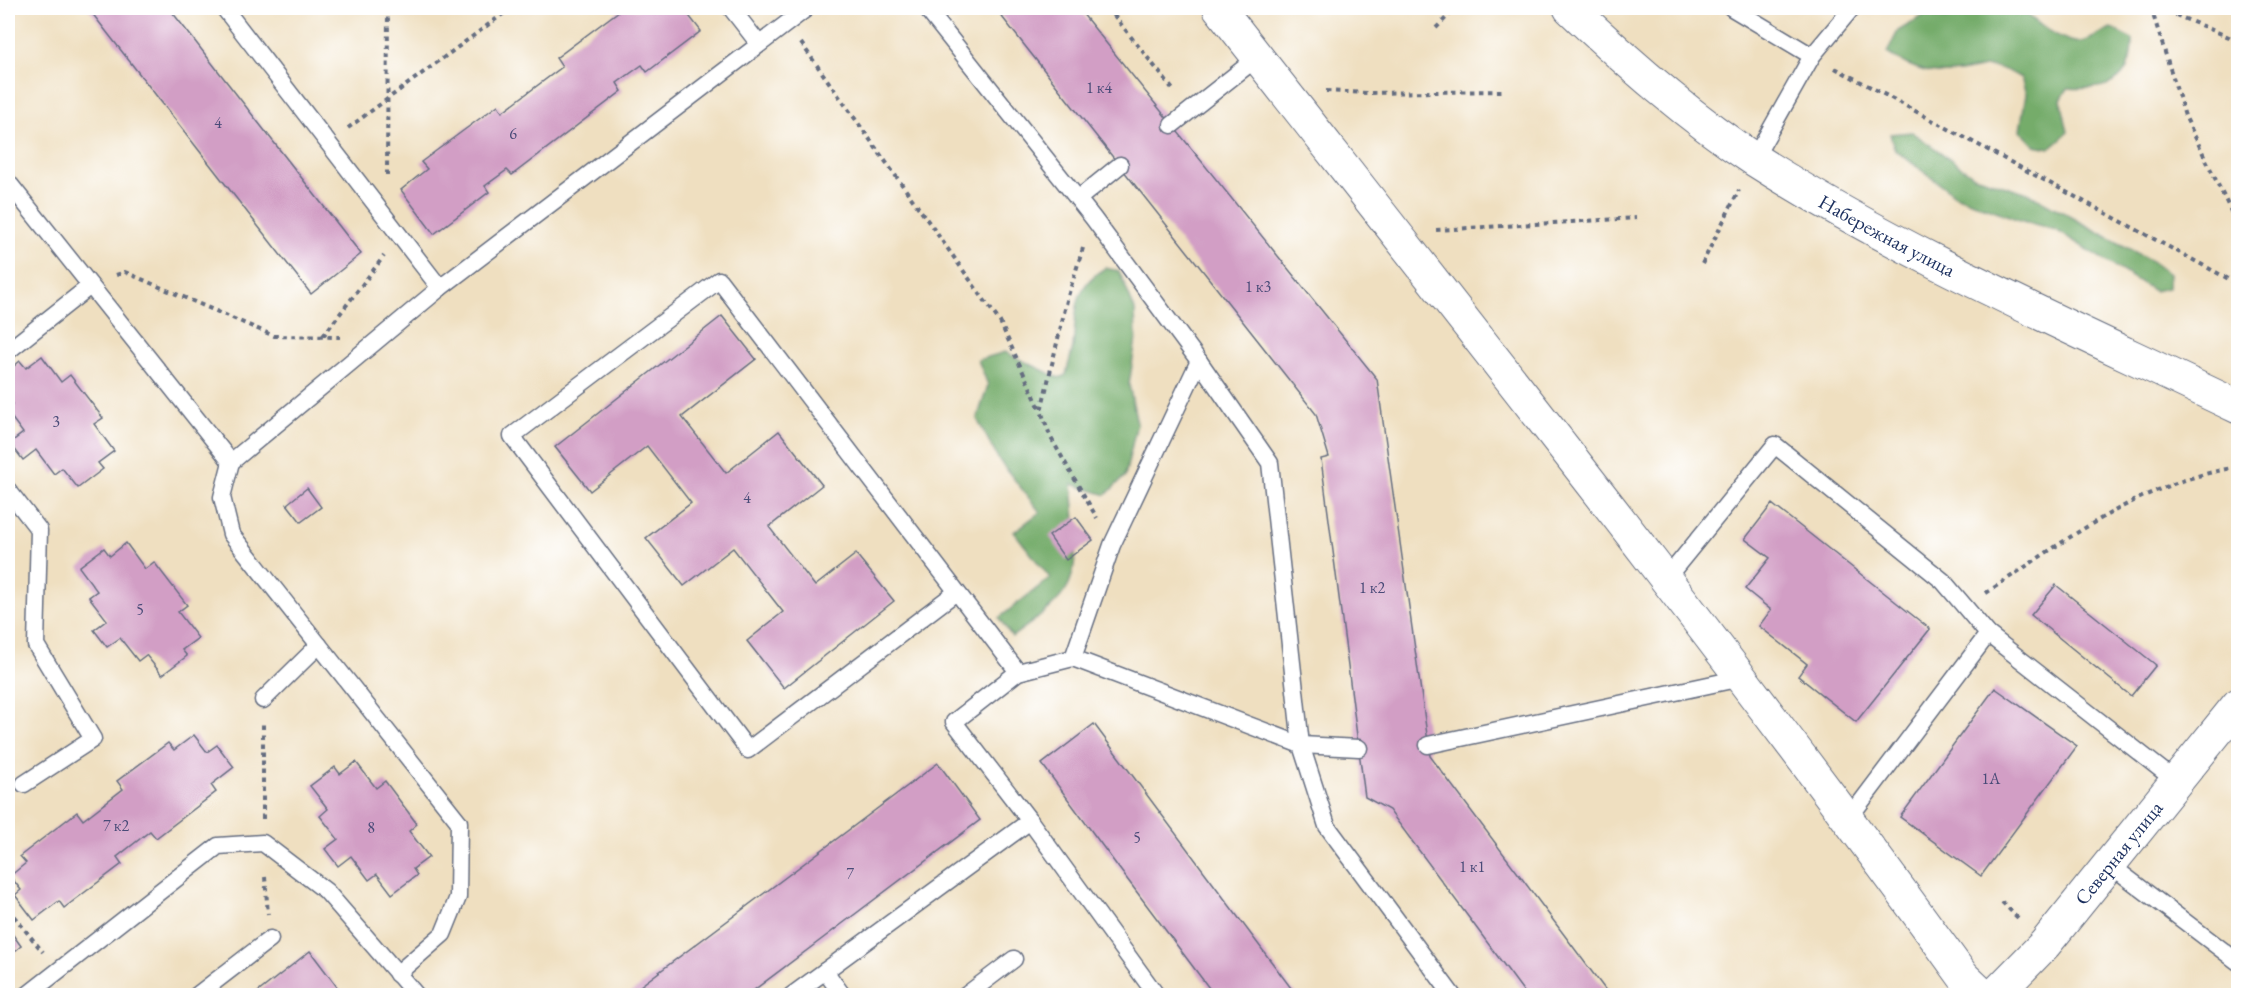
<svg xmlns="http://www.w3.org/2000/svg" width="2246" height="1003" font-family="'EB Garamond',serif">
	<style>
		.forest { fill: #75ac6a; stroke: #486e64; stroke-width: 1.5 }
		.building { fill: #d29ec5 }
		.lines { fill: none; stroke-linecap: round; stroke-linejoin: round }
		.service-casing { stroke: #656d80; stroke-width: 19 }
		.minor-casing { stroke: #656d80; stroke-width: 34 }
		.tertiary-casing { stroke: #656d80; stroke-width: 35 }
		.primary-casing { stroke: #656d80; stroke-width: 35 }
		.path { stroke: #656d80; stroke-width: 4; stroke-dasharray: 4.5 4.5; stroke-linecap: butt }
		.service { stroke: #fff; stroke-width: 16 }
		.minor { stroke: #fff; stroke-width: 32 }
		.tertiary { stroke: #fff; stroke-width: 33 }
		.primary { stroke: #fff; stroke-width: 33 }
		.labels { text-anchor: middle; stroke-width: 5; stroke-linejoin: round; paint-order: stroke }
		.number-label { font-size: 16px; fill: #494b78 }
		.street-label { font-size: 20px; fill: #1b2f5e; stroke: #fff }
	</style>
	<rect width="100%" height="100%" fill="#fff"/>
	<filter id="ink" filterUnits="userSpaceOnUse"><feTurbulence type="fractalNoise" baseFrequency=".0167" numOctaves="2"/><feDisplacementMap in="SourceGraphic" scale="12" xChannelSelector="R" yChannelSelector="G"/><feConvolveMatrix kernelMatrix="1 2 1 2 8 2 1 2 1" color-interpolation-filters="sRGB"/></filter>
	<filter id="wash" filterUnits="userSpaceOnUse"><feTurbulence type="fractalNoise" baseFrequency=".008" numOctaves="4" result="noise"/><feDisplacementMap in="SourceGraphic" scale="24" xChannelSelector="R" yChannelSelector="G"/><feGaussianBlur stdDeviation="1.35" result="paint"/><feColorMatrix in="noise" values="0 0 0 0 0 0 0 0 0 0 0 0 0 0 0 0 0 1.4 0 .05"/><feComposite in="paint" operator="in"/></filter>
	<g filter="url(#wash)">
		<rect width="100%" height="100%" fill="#efdfc0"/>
		<g class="forest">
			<path d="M 1966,8 L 2022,8 C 2030,20 2066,45 2082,42 C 2091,40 2102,32 2111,28 L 2132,39 C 2133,83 2107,91 2068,88 L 2061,100 L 2068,132 L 2050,148 L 2034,145 L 2020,130 L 2026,94 L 2021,78 C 1985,57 1985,71 1949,73 C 1926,75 1906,65 1887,53 L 1898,31 L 1926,14 L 1946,18 L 1963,13 Z"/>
			<polygon points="1912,132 1974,176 2028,193 2153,262 2169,274 2168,288 2154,291 2056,230 2019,220 1955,195 1895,150 1890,134"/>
			<path d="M 1105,268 L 1119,271 L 1135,310 L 1136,339 L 1129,385 L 1137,423 L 1125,476 L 1106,495 L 1072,484 C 1074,512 1081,560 1068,586 C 1057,607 1030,623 1012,637 L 999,618 L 1050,578 L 1014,532 L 1040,512 L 999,460 L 977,419 L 988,385 L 978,360 L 1005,352 L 1059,378 L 1066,375 C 1068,365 1071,356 1073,347 C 1077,314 1071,288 1105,268 Z"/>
		</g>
		<g id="blocks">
			<g class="building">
				<polygon points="88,8 169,8 361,254 311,294"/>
				<polygon points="623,8 637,10 640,8 683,8 701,31 647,72 642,65 617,83 622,91 512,175 507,170 485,186 489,192 434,234 401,190 427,169 421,162 498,105 502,112 562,67 556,58"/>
				<polygon points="995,8 1078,8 1377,379 1430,756 1610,996 1527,996 1389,810 1365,797 1321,459 1329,457 1316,414"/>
				<polygon points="722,316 756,359 682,417 726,473 779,431 822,485 769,527 815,586 856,554 894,601 784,688 747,641 783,612 733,548 684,586 646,538 691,503 647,446 590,491 555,447"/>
				<polygon points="42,356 61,382 70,375 103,418 94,424 114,451 98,463 103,469 78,488 62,468 54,474 36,450 23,460 10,443 23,433 8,413 8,408 13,404 8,396 8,371 20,361 26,368"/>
				<polygon points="307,488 321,507 301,522 287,504"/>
				<polygon points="1772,504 1930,629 1856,722 1798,676 1807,664 1759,626 1771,610 1745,589 1770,558 1745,539"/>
				<polygon points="1076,517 1093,540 1066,560 1049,536"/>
				<polygon points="126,543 145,569 154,562 187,605 178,612 198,638 182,650 187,656 162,675 146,655 138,661 120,638 107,647 94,630 107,620 89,597 97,591 79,567 104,548 110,556"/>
				<polygon points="2056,585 2156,665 2131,696 2031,615"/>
				<polygon points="1995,688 2077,746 1981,876 1900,817"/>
				<polygon points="1094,724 1297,996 1215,996 1118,867 1042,764"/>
				<polygon points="194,735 207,752 217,745 234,767 211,785 216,792 156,838 150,831 117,857 122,864 64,908 59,901 34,920 15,895 21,890 10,876 26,863 20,856 77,812 83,820 123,789 117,781 168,743 174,750"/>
				<polygon points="356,762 376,788 385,781 417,824 409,831 429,857 413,869 417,875 392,894 377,874 369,880 351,856 338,866 325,849 338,839 320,816 328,809 310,786 335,767 340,774"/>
				<polygon points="938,763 980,820 818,942 746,996 627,996"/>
				<polygon points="8,928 21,946 8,957"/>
				<polygon points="310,951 344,996 253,996"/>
			</g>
		</g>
	</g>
	<g filter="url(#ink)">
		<use href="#blocks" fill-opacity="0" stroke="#656d80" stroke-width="1.5"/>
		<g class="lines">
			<g class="service-casing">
				<g id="service">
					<polyline points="224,8 440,288"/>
					<polyline points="731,8 759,44"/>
					<polyline points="926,8 1093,218 1199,361 1270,463 1301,745 1327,826 1453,996"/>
					<polyline points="1732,8 1812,56"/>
					<polyline points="1172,125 1258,57"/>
					<polyline points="1754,159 1812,56 1852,8"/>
					<polyline points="8,182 231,462 222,497 231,534 459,822 458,897 443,934 397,974"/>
					<polyline points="1078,199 1120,165"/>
					<polyline points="8,351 90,286"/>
					<polyline points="231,462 440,288 807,8"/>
					<polyline points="8,490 39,530 36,645 93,739 24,784"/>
					<polyline points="1665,580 1775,445 1943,581 1988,634 2177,782"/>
					<polyline points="955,593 748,750 512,436 719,280 1018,672"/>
					<polyline points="1073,658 1112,545 1199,361"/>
					<polyline points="263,700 319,645"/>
					<polyline points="1428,745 1741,678"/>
					<polyline points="1849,818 1988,634"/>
					<polyline points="1030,821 1157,996"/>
					<polyline points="2109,864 2238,962"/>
					<polyline points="825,971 843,996"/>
					<polyline points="26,996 218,846 263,843 326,891 417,996"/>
					<polyline points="196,996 270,939"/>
					<polyline points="791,996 1030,821 954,722 1018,672 1073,658 1301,745 1359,748"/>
					<polyline points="965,996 1014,959"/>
				</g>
			</g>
			<g class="minor-casing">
				<path id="minor" d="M 1219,8 C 1470,328 1724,646 1963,976 L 1984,996"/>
			</g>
			<g class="tertiary-casing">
				<g id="tertiary">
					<path id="s1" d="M 1994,996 L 2045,944 L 2238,705"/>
				</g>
			</g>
			<g class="primary-casing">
				<g id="primary">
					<path id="s2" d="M 1570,8 C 1627,62 1689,117 1755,160 C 1908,257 2076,329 2238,407"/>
				</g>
			</g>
			<g class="path">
				<polyline points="1108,8 1175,92"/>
				<polyline points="2151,8 2185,116 2238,226"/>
				<polyline points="2159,8 2229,37 2238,43"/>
				<polyline points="1436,28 1456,8"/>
				<polyline points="801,43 1000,322 1041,411"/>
				<polyline points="1835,68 2238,284"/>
				<polyline points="1326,91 1367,93 1502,91"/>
				<polyline points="348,128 511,8"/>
				<polyline points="387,175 388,8"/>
				<polyline points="1436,230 1636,218"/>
				<polyline points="1083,248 1068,296 1041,411 1051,438 1097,518"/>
				<polyline points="1702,264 1739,190"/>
				<polyline points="116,275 125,272 274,336 340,337"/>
				<polyline points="323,336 384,256"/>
				<path d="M 1986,593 C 2068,539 2139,483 2238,467"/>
				<polyline points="263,819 263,724"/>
				<polyline points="265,877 268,914"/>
				<polyline points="2002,902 2020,920"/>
				<polyline points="8,909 43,952"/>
			</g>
			<use href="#service" class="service"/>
			<use href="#minor" class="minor"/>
			<use href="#tertiary" class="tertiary"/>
			<use href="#primary" class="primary"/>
		</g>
	</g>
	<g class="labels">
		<g class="number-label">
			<text x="1099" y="93">1 к4</text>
			<text x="218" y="128">4</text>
			<text x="513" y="139">6</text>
			<text x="1258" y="292">1 к3</text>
			<text x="56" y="427">3</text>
			<text x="747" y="503">4</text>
			<text x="1372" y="593">1 к2</text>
			<text x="140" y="615">5</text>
			<text x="1991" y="784">1А</text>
			<text x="116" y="831">7 к2</text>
			<text x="371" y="833">8</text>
			<text x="1137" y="843">5</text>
			<text x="1472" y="872">1 к1</text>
			<text x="850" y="879">7</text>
		</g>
		<g class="street-label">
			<text dy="7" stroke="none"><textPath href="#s2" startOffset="392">Набережная улица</textPath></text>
			<text dy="7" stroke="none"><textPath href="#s1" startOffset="190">Северная улица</textPath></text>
		</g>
	</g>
	<rect width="2246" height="1003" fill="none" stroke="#fff" stroke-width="30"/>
</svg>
